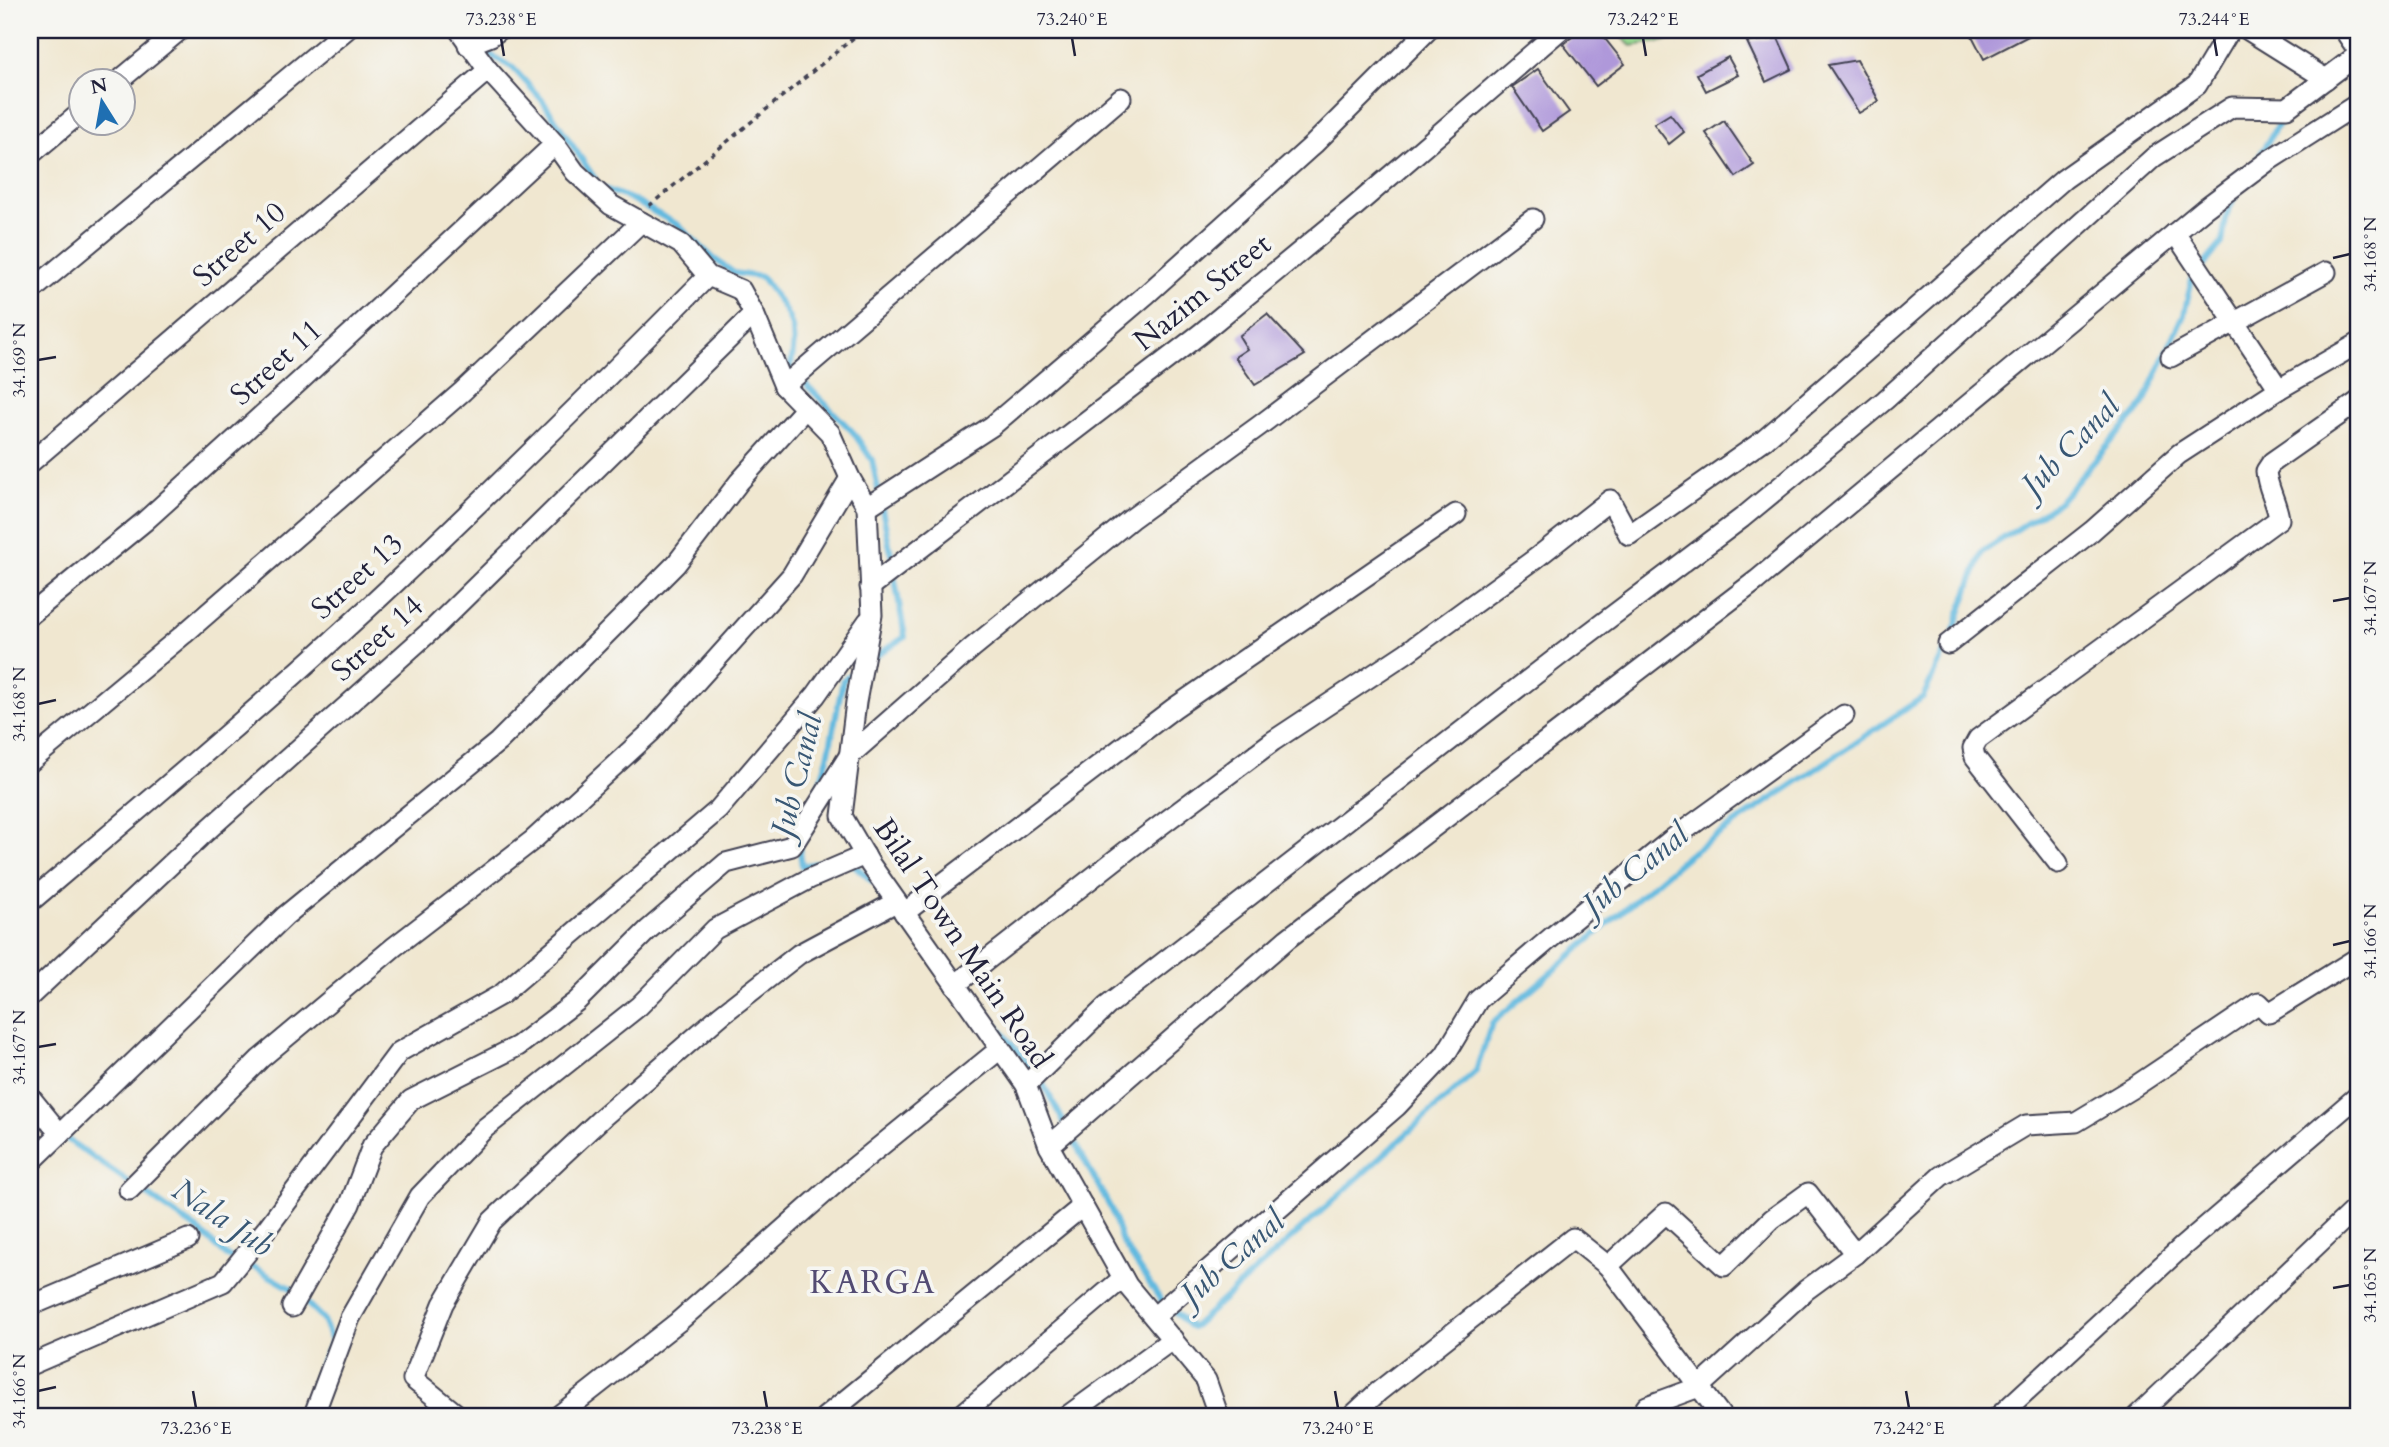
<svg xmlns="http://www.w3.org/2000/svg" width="2389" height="1447" font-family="Cardo,serif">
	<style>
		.grass { fill: #97d990; stroke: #5c7e66; stroke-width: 2 }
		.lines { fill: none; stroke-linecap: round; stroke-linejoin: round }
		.stream { stroke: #62b9df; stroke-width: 6 }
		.building { fill: #af98da }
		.minor-casing { stroke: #414051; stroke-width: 23 }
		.path { stroke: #414051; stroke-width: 3.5; stroke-dasharray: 5 5; stroke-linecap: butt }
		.minor { stroke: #fff; stroke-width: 19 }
		.ticks { fill: none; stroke: #22223b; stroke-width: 2.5 }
		.labels { text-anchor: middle; stroke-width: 7; stroke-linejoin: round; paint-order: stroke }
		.street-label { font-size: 30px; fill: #22223b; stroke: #f6f6f2 }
		.water-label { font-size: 32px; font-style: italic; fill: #385774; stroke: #f6f6f2 }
		.neighbourhood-label { font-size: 32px; letter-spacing: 2px; fill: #534b73; stroke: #f6f6f2 }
		.neatline { fill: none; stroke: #22223b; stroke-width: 2.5 }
		.ticks-label { font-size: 18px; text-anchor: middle; fill: #22223b }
	</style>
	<rect width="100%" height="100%" fill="#f6f6f2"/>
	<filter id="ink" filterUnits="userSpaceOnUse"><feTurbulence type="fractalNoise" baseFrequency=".0143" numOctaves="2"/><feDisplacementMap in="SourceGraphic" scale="14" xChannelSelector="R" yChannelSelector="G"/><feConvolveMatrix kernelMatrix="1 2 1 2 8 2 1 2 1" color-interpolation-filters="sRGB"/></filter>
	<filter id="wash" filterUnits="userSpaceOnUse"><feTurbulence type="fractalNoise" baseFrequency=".00686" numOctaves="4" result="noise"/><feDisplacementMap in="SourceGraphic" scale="28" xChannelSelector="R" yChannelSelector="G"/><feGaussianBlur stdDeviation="1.57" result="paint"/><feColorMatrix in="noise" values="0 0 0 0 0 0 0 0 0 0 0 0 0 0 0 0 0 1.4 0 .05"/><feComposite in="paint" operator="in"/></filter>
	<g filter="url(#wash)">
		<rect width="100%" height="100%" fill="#f0e7d0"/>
		<polygon class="grass" points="1613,30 1740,30 1631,46"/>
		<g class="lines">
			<g class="stream">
				<polyline points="482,50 513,68 542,100 595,179"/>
				<polyline points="2257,160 2285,112"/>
				<path d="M 605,189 L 631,199 L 678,225 L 713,258 L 734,273 L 762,277 C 786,313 801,322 790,368 L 853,432 L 872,460 L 893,563"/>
				<polyline points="1954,630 1982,552 2059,502 2143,405 2184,314 2192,279 2222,243 2227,213 2239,190"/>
				<polyline points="868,661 905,637 894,574"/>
				<polyline points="817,792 828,757 843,680 857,670"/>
				<polyline points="799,845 802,866 832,860"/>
				<polyline points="852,863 872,881"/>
				<polyline points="983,1008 1042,1082 1111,1209 1122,1242 1160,1299 1192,1328 1476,1071 1492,1023 1688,855 1923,697 1947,646"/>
				<polyline points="30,1080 33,1096"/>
				<path d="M 61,1135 L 198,1230 L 227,1256 L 257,1269 L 292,1289 L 322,1318 L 332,1341 C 323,1359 312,1379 312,1400"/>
			</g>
		</g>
		<g id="blocks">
			<g class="building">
				<polygon points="1581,30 1598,30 1625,64 1596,86 1563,44"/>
				<polygon points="1969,30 2040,30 1984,59"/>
				<polygon points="1778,38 1792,69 1766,82 1747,42"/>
				<polygon points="1728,57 1738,75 1706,91 1697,74"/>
				<polygon points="1857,60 1879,101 1859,113 1828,65"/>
				<polygon points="1538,69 1569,112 1542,131 1512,87"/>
				<polygon points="1670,114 1684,132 1669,144 1654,124"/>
				<polygon points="1724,121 1754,165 1736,177 1706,133"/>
				<polygon points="1267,314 1305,355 1255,385 1235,357 1247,349 1239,336"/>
			</g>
		</g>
	</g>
	<g filter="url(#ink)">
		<use href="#blocks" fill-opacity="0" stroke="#414051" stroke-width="2"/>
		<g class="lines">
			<g class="minor-casing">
				<g id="minor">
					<polyline points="459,30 488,70 555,144 575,172 611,205 681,244 708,276 741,290 754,314 784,386 830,433 850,478 867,507 872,615 856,702 842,816 870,864 1026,1085 1049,1146 1127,1285 1206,1380 1219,1417"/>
					<polyline points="2248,30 2326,79"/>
					<polyline points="2344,30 2359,52"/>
					<polyline points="468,45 491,36 499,30"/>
					<polyline points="120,80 180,30"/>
					<polyline points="30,155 80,113"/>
					<polyline points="2175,233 2279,389"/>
					<polyline points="30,292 346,30"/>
					<polyline points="2171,357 2326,272"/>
					<polyline points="784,386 1121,98"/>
					<polyline points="30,463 488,70"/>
					<polyline points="867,507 992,426 1147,294 1314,144 1428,30"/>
					<polyline points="870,587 1200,334 1353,208 1560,30"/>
					<polyline points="30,615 145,521 302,379 555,144"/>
					<polyline points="1948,644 2092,531 2179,454 2279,389 2359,343"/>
					<polyline points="30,762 184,634 463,391 641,222"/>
					<path d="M 2058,863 L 1975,757 L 1973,748 L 1978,739 L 2279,519 C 2277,502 2267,488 2266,471 L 2272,462 L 2359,401"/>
					<path d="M 30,902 C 154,797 279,692 397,581 C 503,481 606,379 708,276"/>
					<polyline points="904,913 1174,708 1456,514"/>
					<polyline points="955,985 1129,849 1273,741 1406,653 1535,559 1610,500 1629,535 1764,440 2064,179 2197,85 2230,30"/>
					<polyline points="30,996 200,837 436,626 754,314"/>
					<polyline points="1026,1085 1107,1006 1559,656 1742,518 1885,400 2154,157 2232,107 2287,108 2359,54"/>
					<polyline points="30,1097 60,1134"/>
					<polyline points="1049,1146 1287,939 1757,580 2204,209 2268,161 2359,103"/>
					<polyline points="30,1163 285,916 498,742 676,564 739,482 805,409"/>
					<polyline points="129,1190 260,1059 394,947 533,840 651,732 792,575 850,478"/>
					<polyline points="1608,1266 1722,1417"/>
					<polyline points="30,1306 188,1239"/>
					<polyline points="292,1307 350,1204 372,1146 411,1100 518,1046 577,1001 648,930 726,863 792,846 849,756 972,648 1131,519 1259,426 1533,219"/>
					<polyline points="1154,1317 1397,1106 1445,1055 1478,1000 1553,936 1671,840 1844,715"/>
					<polyline points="30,1365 223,1282 268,1227 399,1052 502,994 718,810 816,695 868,621"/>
					<polyline points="313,1417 350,1318 420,1196 485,1128 639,1006 715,929 809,879 865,855"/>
					<polyline points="460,1417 413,1379 443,1304 492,1221 604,1116 721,1015 799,954 896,902"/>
					<polyline points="557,1417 678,1322 846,1174 1000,1049"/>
					<polyline points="825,1417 1083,1206"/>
					<polyline points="959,1417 1123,1278"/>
					<polyline points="1066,1417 1173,1339"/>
					<polyline points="1351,1417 1378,1392 1573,1238 1608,1266 1666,1213 1724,1266 1772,1219 1808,1193 1855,1254 1941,1176 2026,1125 2076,1122 2134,1087 2259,1003 2269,1013 2359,957"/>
					<polyline points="1639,1417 1647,1406 1699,1387 1806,1290 1855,1254"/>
					<polyline points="1998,1417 2182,1247 2359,1095"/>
					<polyline points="2136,1417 2359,1205"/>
				</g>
			</g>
			<polyline class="path" points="649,206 863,30"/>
			<use href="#minor" class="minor"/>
		</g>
	</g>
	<path class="ticks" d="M 501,38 L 504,56M 1072,38 L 1075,56M 1643,38 L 1646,56M 2214,38 L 2217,56M 2333,258 L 2350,254M 38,360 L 56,357M 2333,601 L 2350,598M 38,704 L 56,700M 2333,945 L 2350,941M 38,1047 L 56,1044M 2333,1288 L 2350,1285M 38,1391 L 56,1387M 193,1391 L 196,1408M 764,1391 L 767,1408M 1335,1391 L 1338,1408M 1906,1391 L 1909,1408"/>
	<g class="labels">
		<g class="street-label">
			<text transform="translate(239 244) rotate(-41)" y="10">Street 10</text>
			<text transform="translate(1202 292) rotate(-39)" y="10">Nazim Street</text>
			<text transform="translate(276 362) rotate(-42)" y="10">Street 11</text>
			<text transform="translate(357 576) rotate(-42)" y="10">Street 13</text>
			<text transform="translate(377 638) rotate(-42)" y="10">Street 14</text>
			<text transform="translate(963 943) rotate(56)" y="10">Bilal Town Main Road</text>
		</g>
		<g class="water-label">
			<text transform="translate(2070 445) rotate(-46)" y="11">Jub Canal</text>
			<text transform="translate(796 775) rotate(-76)" y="11">Jub Canal</text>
			<text transform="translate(1635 869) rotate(-39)" y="11">Jub Canal</text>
			<text transform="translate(223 1217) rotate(34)" y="11">Nala Jub</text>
			<text transform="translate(1232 1257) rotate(-41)" y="11">Jub Canal</text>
		</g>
		<g class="neighbourhood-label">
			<text x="873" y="1293">KARGA</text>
		</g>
	</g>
	<rect width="2389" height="1447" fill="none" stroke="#f6f6f2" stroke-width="77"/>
	<g transform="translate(102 102) rotate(349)"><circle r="33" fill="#f6f6f2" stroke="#a1a1a9" stroke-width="2"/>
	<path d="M0-5L12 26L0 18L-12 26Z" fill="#1f6fb2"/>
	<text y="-10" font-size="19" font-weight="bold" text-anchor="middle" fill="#22223b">N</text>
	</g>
	<rect x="38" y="38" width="2312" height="1370" class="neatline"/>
	<g class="ticks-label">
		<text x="501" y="25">73.238°E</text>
		<text x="1072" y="25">73.240°E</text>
		<text x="1643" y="25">73.242°E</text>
		<text x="2214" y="25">73.244°E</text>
		<text transform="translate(2370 254) rotate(-90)" y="6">34.168°N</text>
		<text transform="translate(19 360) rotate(-90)" y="6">34.169°N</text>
		<text transform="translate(2370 598) rotate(-90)" y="6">34.167°N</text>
		<text transform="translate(19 704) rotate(-90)" y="6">34.168°N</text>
		<text transform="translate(2370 941) rotate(-90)" y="6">34.166°N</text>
		<text transform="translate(19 1047) rotate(-90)" y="6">34.167°N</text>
		<text transform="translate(2370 1285) rotate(-90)" y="6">34.165°N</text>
		<text transform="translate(19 1391) rotate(-90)" y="6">34.166°N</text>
		<text x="196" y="1434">73.236°E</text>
		<text x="767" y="1434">73.238°E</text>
		<text x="1338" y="1434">73.240°E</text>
		<text x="1909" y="1434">73.242°E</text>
	</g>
</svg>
